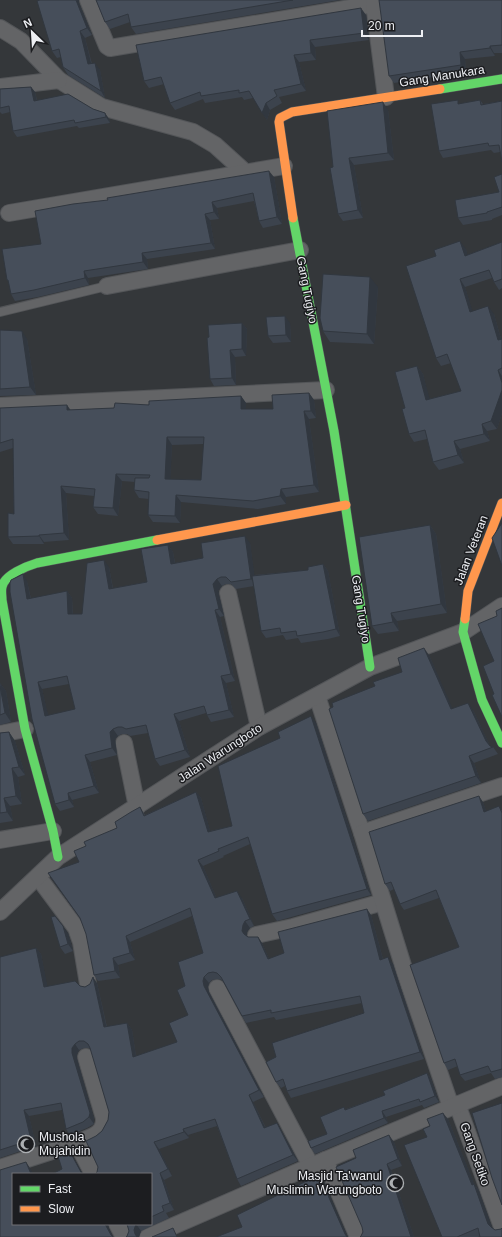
<svg xmlns="http://www.w3.org/2000/svg" width="502" height="1237" font-family="Helvetica,sans-serif">
	<style>
		.lines { fill: none; stroke-linecap: round; stroke-linejoin: round }
		.lane-casing { stroke: #535558; stroke-width: 10 }
		.street-casing { stroke: #535558; stroke-width: 18 }
		.fast-casing { stroke: #535558; stroke-width: 10 }
		.slow-casing { stroke: #535558; stroke-width: 10 }
		.lane { stroke: #636466; stroke-width: 8 }
		.street { stroke: #636466; stroke-width: 16 }
		.fast { stroke: #63d668; stroke-width: 9 }
		.slow { stroke: #ff974d; stroke-width: 9 }
		.wall { fill: #3c434d; fill-rule: evenodd }
		.shaded-wall { fill: #31373f }
		.building { fill: #464e5a; stroke: #31373f; fill-rule: evenodd }
		.labels { text-anchor: middle; stroke-width: 3; stroke-linejoin: round; paint-order: stroke }
		.street-label { font-size: 12px; fill: #edeff3; stroke: #1c1d20 }
		.poi-label { font-size: 12px; fill: #edeff3; stroke: #1c1d20; text-anchor: start }
	</style>
	<rect width="100%" height="100%" fill="#34373a"/>
	<g class="lines">
		<g class="lane-casing">
			<polyline id="lane" points="0,312 107,286"/>
		</g>
		<g class="street-casing">
			<g id="street">
				<polyline points="88,0 107,46 110,48 374,4"/>
				<polyline points="375,0 374,4 386,97"/>
				<polyline points="0,28 21,41 59,80 102,107 193,132 215,145 246,173"/>
				<polyline points="0,87 59,80"/>
				<polyline points="9,213 284,166"/>
				<polyline points="107,286 300,250"/>
				<polyline points="0,406 326,390"/>
				<polyline points="228,593 259,727"/>
				<polyline points="317,696 362,833"/>
				<polyline points="0,734 25,729"/>
				<polyline points="124,743 137,807"/>
				<polyline points="0,840 53,831"/>
				<polyline points="38,877 76,928 81,942 88,984"/>
				<polyline points="0,912 58,857 259,727 370,667 463,632 502,606"/>
				<polyline points="256,935 293,927 383,902"/>
				<polyline points="217,988 311,1166"/>
				<polyline points="457,1104 502,1227"/>
				<polyline points="451,1107 405,972 362,833 502,786"/>
				<path d="M 77,1143 C 90,1137 105,1135 104,1118 L 86,1057"/>
				<polyline points="325,1160 358,1237"/>
				<polyline points="0,1168 77,1143 93,1174"/>
				<polyline points="117,1224 124,1237"/>
				<polyline points="148,1237 311,1166 502,1086"/>
			</g>
		</g>
		<g class="fast-casing">
			<g id="fast">
				<polyline points="440,89 502,79"/>
				<polyline points="293,218 334,431 370,667"/>
				<polyline points="465,619 463,632 482,700 502,743"/>
				<path d="M 58,857 L 53,831 L 25,729 L 2,600 C 2,596 1,591 2,587 C 4,575 27,566 37,563 L 157,540"/>
			</g>
		</g>
		<g class="slow-casing">
			<g id="slow">
				<polyline points="293,218 279,122 280,118 292,112 440,89"/>
				<polyline points="157,540 346,505"/>
				<polyline points="465,619 468,591 502,503"/>
			</g>
		</g>
		<use href="#lane" class="lane"/>
		<use href="#street" class="street"/>
		<use href="#fast" class="fast"/>
		<use href="#slow" class="slow"/>
	</g>
	<g class="wall">
		<polygon points="40,0 79,0 79,3 92,35 85,38 92,64 100,70 105,98 68,75 63,67 61,57 57,58 52,51"/>
		<polygon points="96,0 340,0 136,34 131,27 130,22 110,29 105,22"/>
		<polygon points="502,0 502,53 494,53 495,56 465,59 466,72 394,83 389,76"/>
		<polygon points="366,15 369,40 315,47 316,60 299,62 306,91 279,97 282,103 270,110 267,120 253,98 244,100 242,97 205,103 203,99 175,110 170,103 164,84 149,88 144,81"/>
		<polygon points="31,87 35,92 37,100 93,109 105,113 109,119 110,123 79,128 77,126 17,137 13,131 10,112 2,114 0,112 0,89"/>
		<polygon points="480,100 483,104 502,101 500,152 494,153 491,150 443,158 439,151 460,104"/>
		<polygon points="388,110 394,160 354,165 363,218 343,221 338,214 333,167"/>
		<polygon points="502,174 502,215 492,219 492,220 463,225 458,218 499,192"/>
		<polygon points="274,177 282,224 263,228 259,221 254,201 217,208 219,219 210,220 215,249 147,259 148,269 88,278 89,285 38,297 15,301 11,294 9,283 7,280 41,244 108,200"/>
		<polygon points="502,242 502,288 499,290 494,282 492,278 465,287 472,311 494,314 501,339 502,339 502,413 497,429 487,431 490,441 460,449 464,463 439,470 433,462 427,439 414,442 409,434 405,408 417,366 423,374 429,399 461,391 451,363 441,366 436,358 466,249 467,255"/>
		<polygon points="378,287 374,344 330,342 323,331"/>
		<polygon points="242,323 247,329 246,356 235,357 236,385 214,386 210,379 209,337"/>
		<polygon points="290,323 291,342 273,343 268,336"/>
		<polygon points="0,330 27,339 36,395 0,396"/>
		<path d="M 309,393 L 314,400 L 316,418 L 309,419 L 319,492 L 286,497 L 286,504 L 258,509 L 181,502 L 180,523 L 153,522 L 148,515 L 149,499 L 139,498 L 134,490 L 135,482 L 122,481 L 118,516 L 98,514 L 93,507 L 94,496 L 66,493 L 69,540 L 44,542 L 44,544 L 13,544 L 8,537 L 14,514 L 13,448 L 0,452 L 0,408 L 70,410 L 114,408 L 241,396 L 246,403 L 246,409 L 273,409 ZM 204,444 L 201,480 L 170,479 L 172,445 Z"/>
		<polygon points="430,525 436,534 447,613 397,621 399,631 378,634 372,626"/>
		<path d="M 250,543 L 254,575 L 308,570 L 323,564 L 328,571 L 340,636 L 328,639 L 301,643 L 298,638 L 286,640 L 283,635 L 266,638 L 261,631 L 254,586 L 236,589 L 231,584 L 226,584 L 222,586 L 218,591 L 224,616 L 220,617 L 235,681 L 226,683 L 234,717 L 211,722 L 207,715 L 206,713 L 179,721 L 190,757 L 160,766 L 155,759 L 148,733 L 130,736 L 127,734 L 122,734 L 118,736 L 115,739 L 117,755 L 90,762 L 99,793 L 72,800 L 74,807 L 60,811 L 55,804 L 32,719 L 27,581 L 31,599 L 67,591 L 72,598 L 73,614 L 82,614 L 109,567 L 113,588 L 147,582 L 168,545 L 173,552 L 175,563 L 203,558 ZM 69,684 L 75,709 L 48,716 L 42,689 Z"/>
		<polygon points="429,655 452,709 473,710 490,746 493,747 498,754 474,763 481,783 368,821 363,814 375,686 402,672"/>
		<polygon points="0,683 6,691 11,722 0,725"/>
		<polygon points="316,723 371,895 277,921 272,914 250,844 223,856 224,857 203,866 216,897 242,898 254,926 250,928 247,932 247,936 248,937 258,937 262,943 269,959 284,953 371,915 383,959 393,964 424,1059 291,1098 287,1091 285,1086 281,1088 276,1082 364,1013 362,1003 276,1020 274,1017 246,1023 242,1016 223,981 222,980 218,979 212,980 209,983 208,987 209,992 264,1097 253,1102 266,1128 277,1123 281,1130 298,1161 241,1186 237,1179 217,1126 188,1135 189,1138 159,1149 172,1176 164,1180 174,1210 166,1213 169,1218 141,1231 139,1236 127,1236 129,1231 127,1224 151,1224 151,1174 97,1172 98,1167 96,1136 102,1131 108,1120 109,1112 91,1049 89,1048 84,1048 79,1050 77,1054 77,1059 94,1119 94,1124 87,1128 70,1135 66,1129 62,1110 29,1116 36,1146 0,1158 0,957 36,948 41,954 47,987 80,986 85,987 97,983 107,1027 127,1023 132,1030 136,1056 177,1042 188,1015 185,986 203,953 192,916 130,942 135,960 118,965 120,978 98,981 94,975 79,862 86,846 117,828 140,807 145,815 196,792 201,798 210,831 232,826"/>
		<polygon points="9,732 15,741 25,775 18,777 22,804 10,806 13,821 0,823 0,733"/>
		<polygon points="483,802 486,811 502,810 502,1077 495,1079 491,1073 465,1081 460,1075 458,1066 448,1070 444,1063 459,947 439,898 404,910 400,904 394,889 390,891 385,884"/>
		<polygon points="68,933 73,951 65,954 60,947"/>
		<polygon points="427,1073 431,1079 439,1102 424,1108 422,1105 386,1117 388,1123 315,1154 311,1148 327,1134 346,1109 385,1095"/>
		<polygon points="448,1119 474,1184 479,1191 492,1228 495,1230 501,1229 502,1237 480,1236 478,1237 442,1237 427,1137"/>
		<polygon points="394,1142 402,1166 391,1170 414,1237 360,1237 361,1236"/>
	</g>
	<g class="shaded-wall">
		<polygon points="76,0 79,0 79,3 92,35 87,28"/>
		<polygon points="361,8 366,15 369,40 364,33"/>
		<polygon points="80,31 85,38 93,71 88,64"/>
		<polygon points="310,40 315,47 316,60 311,53"/>
		<polygon points="490,46 494,53 495,56 490,48"/>
		<polygon points="460,52 465,59 466,72 461,65"/>
		<polygon points="294,55 299,62 306,91 301,84"/>
		<polygon points="95,63 100,70 105,98 101,91"/>
		<polygon points="31,87 35,92 38,107 34,101"/>
		<polygon points="383,102 388,110 394,160 388,153"/>
		<polygon points="266,103 270,110 267,120 262,113"/>
		<polygon points="105,113 109,119 110,123 106,117"/>
		<polygon points="349,158 354,165 363,218 358,210"/>
		<polygon points="269,171 274,177 282,224 277,217"/>
		<polygon points="212,202 217,208 219,219 214,212"/>
		<polygon points="205,214 210,220 215,249 211,243"/>
		<polygon points="460,241 466,249 470,264 465,256"/>
		<polygon points="142,253 147,259 148,269 143,262"/>
		<polygon points="84,271 88,278 89,285 85,278"/>
		<polygon points="370,277 378,287 374,344 367,334"/>
		<polygon points="460,279 465,287 475,319 470,312"/>
		<polygon points="488,306 494,314 502,343 498,340"/>
		<polygon points="285,316 290,323 291,342 286,335"/>
		<polygon points="242,323 247,329 246,356 242,349"/>
		<polygon points="22,331 27,339 36,395 30,387"/>
		<polygon points="230,350 235,357 236,385 232,378"/>
		<polygon points="417,366 423,374 432,408 426,400"/>
		<polygon points="498,370 502,376 502,383"/>
		<polygon points="502,390 502,413 497,429 491,421"/>
		<polygon points="309,393 314,400 316,418 311,411"/>
		<polygon points="241,396 246,403 246,417 241,409"/>
		<polygon points="67,405 72,412 67,410"/>
		<polygon points="304,411 309,419 319,492 314,485"/>
		<polygon points="482,424 487,431 490,441 484,434"/>
		<polygon points="167,437 172,445 170,486 165,479"/>
		<polygon points="454,441 460,449 464,463 458,455"/>
		<polygon points="116,474 122,481 118,516 113,508"/>
		<polygon points="61,486 66,493 69,540 64,533"/>
		<polygon points="281,489 286,497 286,504 280,496"/>
		<polygon points="176,495 181,502 180,523 175,516"/>
		<polygon points="430,525 436,534 447,613 441,604"/>
		<polygon points="39,535 44,542 44,544 39,536"/>
		<polygon points="245,536 250,543 256,586 251,579"/>
		<polygon points="168,545 173,552 176,571 171,564"/>
		<polygon points="104,560 109,567 114,596 109,589"/>
		<polygon points="323,564 328,571 340,636 336,629"/>
		<polygon points="23,574 27,581 32,606 27,599"/>
		<polygon points="217,579 222,586 218,591 224,616 219,609 213,584"/>
		<polygon points="67,591 72,598 73,621 68,614"/>
		<polygon points="215,610 220,617 235,681 231,674"/>
		<polygon points="391,613 397,621 399,631 393,622"/>
		<polygon points="424,648 429,655 456,716 451,709"/>
		<polygon points="221,676 226,683 234,717 229,710"/>
		<polygon points="38,682 42,689 50,723 45,716"/>
		<polygon points="0,683 6,691 11,722 5,713"/>
		<polygon points="468,703 473,710 491,748 486,741"/>
		<polygon points="174,714 179,721 190,757 185,750"/>
		<polygon points="311,716 316,723 371,895 367,889"/>
		<polygon points="113,729 118,736 115,739 117,755 112,748 110,732"/>
		<polygon points="9,732 15,741 25,775 19,767"/>
		<polygon points="85,755 90,762 99,793 94,786"/>
		<polygon points="469,756 474,763 481,783 476,776"/>
		<polygon points="12,768 18,777 22,804 16,796"/>
		<polygon points="196,792 201,798 212,838 208,832"/>
		<polygon points="68,793 72,800 74,807 69,800"/>
		<polygon points="479,796 483,802 489,819 484,812"/>
		<polygon points="4,798 10,806 13,821 7,812"/>
		<polygon points="198,860 203,866 219,904 215,898"/>
		<polygon points="237,891 242,898 254,926 250,919"/>
		<polygon points="367,909 371,915 385,967 380,960"/>
		<polygon points="245,921 250,928 247,932 247,937 244,934 242,931 243,925"/>
		<polygon points="63,926 68,933 73,951 68,944"/>
		<polygon points="126,936 130,942 135,960 130,953"/>
		<polygon points="258,937 262,943 272,966 268,959"/>
		<polygon points="36,948 41,954 49,994 44,987"/>
		<polygon points="388,957 393,964 424,1059 420,1052"/>
		<polygon points="113,958 118,965 120,978 115,971"/>
		<polygon points="93,977 97,983 108,1034 104,1027"/>
		<polygon points="204,977 209,983 208,987 209,992 264,1097 259,1090 204,986 203,981"/>
		<polygon points="127,1023 132,1030 137,1063 133,1057"/>
		<polygon points="75,1044 79,1050 77,1054 77,1059 94,1119 94,1124 89,1117 72,1053 72,1048"/>
		<polygon points="427,1073 431,1079 439,1102 435,1096"/>
		<polygon points="249,1095 253,1102 269,1135 264,1128"/>
		<polygon points="24,1110 29,1116 36,1146 31,1140"/>
		<polygon points="382,1111 386,1117 388,1123 384,1118"/>
		<polygon points="443,1113 448,1119 475,1186 474,1184 479,1191 493,1230 488,1224"/>
		<polygon points="277,1123 281,1130 298,1161 293,1155"/>
		<polygon points="183,1129 188,1135 189,1138 184,1132"/>
		<polygon points="389,1135 394,1142 402,1166 398,1159"/>
		<polygon points="154,1142 159,1149 172,1176 168,1169"/>
		<polygon points="69,1150 73,1157 83,1174 82,1174"/>
		<polygon points="26,1162 30,1168 33,1174 31,1174"/>
		<polygon points="387,1164 391,1170 414,1237 411,1237"/>
		<polygon points="160,1173 164,1180 174,1210 170,1203"/>
		<polygon points="319,1175 324,1182 348,1237 347,1237 345,1234"/>
		<polygon points="105,1224 108,1224 109,1228 113,1237 112,1237"/>
		<polygon points="136,1224 141,1231 139,1237 137,1237 135,1234 134,1230"/>
	</g>
	<g class="building">
		<polygon points="40,0 76,0 87,28 80,31 88,64 95,63 101,91 63,67 59,49 52,51 37,1"/>
		<polygon points="96,0 293,0 131,27 128,14 105,22"/>
		<polygon points="379,0 502,0 502,45 490,46 490,48 460,52 461,65 389,76"/>
		<polygon points="361,8 364,33 310,40 311,53 294,55 301,84 274,90 277,96 266,103 262,113 249,91 239,93 239,90 201,96 200,92 170,103 161,77 144,81 136,45"/>
		<polygon points="31,87 34,101 68,94 93,109 105,113 106,117 75,123 74,120 13,131 9,106 0,108 0,89"/>
		<polygon points="458,100 458,104 480,100 481,105 502,101 502,162 499,145 489,146 488,143 439,151 431,104"/>
		<polygon points="383,102 388,153 349,158 358,210 338,214 330,168 333,167 327,111"/>
		<polygon points="269,171 277,217 259,221 253,193 212,202 214,212 205,214 211,243 142,253 143,262 84,271 85,278 34,290 11,294 8,280 7,280 2,249 41,244 35,211 73,204 108,200 107,198"/>
		<polygon points="502,174 502,207 487,212 487,213 458,218 455,200 499,192 494,177"/>
		<polygon points="460,241 465,256 502,242 502,279 494,282 489,270 460,279 470,312 488,306 498,340 502,339 502,368 498,370 502,383 502,390 491,421 482,424 484,434 454,441 458,455 433,462 425,430 409,434 402,409 405,408 395,372 417,366 426,400 461,391 447,354 436,358 406,266 436,256 434,250"/>
		<polygon points="323,274 370,277 367,334 323,331 320,318"/>
		<polygon points="285,316 286,335 268,336 266,317"/>
		<polygon points="242,323 242,349 230,350 232,378 210,379 207,338 209,337 208,325"/>
		<polygon points="0,330 22,331 30,387 0,389"/>
		<path d="M 309,393 L 311,411 L 304,411 L 314,485 L 281,489 L 280,496 L 253,501 L 176,495 L 175,516 L 148,515 L 149,492 L 134,490 L 135,478 L 149,478 L 150,475 L 116,474 L 113,508 L 93,507 L 95,489 L 61,486 L 64,533 L 39,535 L 39,536 L 8,537 L 8,513 L 14,514 L 13,439 L 0,443 L 0,408 L 67,405 L 67,410 L 114,408 L 115,403 L 149,405 L 149,401 L 241,396 L 241,409 L 273,409 L 272,395 ZM 167,437 L 204,437 L 201,480 L 165,479 Z"/>
		<polygon points="502,523 502,566 492,538"/>
		<polygon points="430,525 441,604 391,613 393,622 372,626 359,537"/>
		<path d="M 245,536 L 251,579 L 231,582 L 226,577 L 221,577 L 217,579 L 213,584 L 219,609 L 215,610 L 231,674 L 221,676 L 229,710 L 207,715 L 204,706 L 174,714 L 185,750 L 155,759 L 146,725 L 126,729 L 122,727 L 118,727 L 113,729 L 110,732 L 112,748 L 85,755 L 94,786 L 68,793 L 69,800 L 55,804 L 32,719 L 10,592 L 10,583 L 11,580 L 23,574 L 27,599 L 67,591 L 68,614 L 82,614 L 87,563 L 104,560 L 109,589 L 147,582 L 141,549 L 168,545 L 171,564 L 203,558 L 201,543 ZM 67,676 L 75,709 L 45,716 L 38,682 Z"/>
		<polygon points="323,564 336,629 323,632 297,636 296,631 281,633 280,628 261,631 252,576 308,570 308,567"/>
		<polygon points="502,608 502,717 492,695 494,694 483,666 494,661 478,624 497,616 496,611"/>
		<polygon points="424,648 451,709 468,703 486,741 490,746 493,747 469,756 476,776 363,814 329,709 333,707 332,703 375,686 373,682 402,672 398,658"/>
		<polygon points="0,686 5,713 0,715"/>
		<polygon points="311,716 367,889 272,914 248,837 218,849 219,851 198,860 215,898 237,891 250,919 245,921 243,925 242,931 244,934 248,937 258,937 268,959 284,953 278,932 367,909 380,960 388,957 420,1052 287,1091 283,1079 276,1082 266,1062 276,1057 272,1043 364,1013 360,996 271,1013 271,1010 242,1016 221,977 217,973 213,972 208,973 204,977 203,981 204,986 259,1090 249,1095 264,1128 277,1123 293,1155 237,1179 215,1119 183,1129 184,1132 154,1142 168,1169 160,1173 170,1203 162,1206 164,1211 151,1217 151,1174 95,1174 97,1172 98,1167 86,1141 96,1136 102,1131 108,1120 109,1112 90,1048 88,1044 84,1041 79,1041 75,1044 72,1048 72,1053 90,1113 89,1117 83,1122 66,1129 61,1103 24,1110 31,1140 0,1150 0,957 36,948 44,987 75,981 80,986 85,987 90,984 93,977 104,1027 127,1023 133,1057 177,1042 169,1023 188,1015 177,990 185,986 178,962 203,953 190,908 126,936 130,953 113,958 115,971 94,975 86,934 80,918 48,873 79,862 74,851 86,846 84,842 86,841 117,828 115,822 131,812 140,807 144,816 196,792 208,832 232,826 218,766 280,738 278,732"/>
		<polygon points="9,732 19,767 12,768 16,796 4,798 7,812 0,813 0,733"/>
		<polygon points="479,796 484,812 499,806 502,813 502,1069 491,1072 488,1066 460,1075 455,1059 444,1063 410,965 459,947 436,890 400,904 391,882 385,884 369,832"/>
		<polygon points="55,916 63,926 68,944 60,947 51,917"/>
		<polygon points="427,1073 435,1096 420,1102 419,1099 382,1111 384,1118 311,1148 308,1141 327,1134 320,1117 344,1107 345,1110 385,1095 383,1091"/>
		<polygon points="502,1103 502,1205 492,1178 472,1113"/>
		<polygon points="443,1113 472,1185 474,1184 488,1224 491,1227 495,1230 501,1229 502,1228 502,1237 480,1237 478,1228 457,1237 442,1237 404,1145 427,1137 423,1129 430,1126 427,1119"/>
		<polygon points="389,1135 398,1159 387,1164 411,1237 360,1237 361,1236 363,1232 362,1227 336,1167 356,1158 353,1150"/>
		<polygon points="69,1150 82,1174 52,1174 62,1169 57,1153"/>
		<polygon points="26,1162 31,1174 13,1174 13,1224 105,1224 111,1235 113,1237 0,1237 0,1170"/>
		<polygon points="319,1175 345,1234 347,1237 216,1237 242,1227 237,1215"/>
		<polygon points="127,1224 137,1224 136,1224 134,1230 135,1234 137,1237 126,1237 127,1236 129,1231"/>
		<polygon points="173,1228 177,1237 152,1237"/>
	</g>
	<defs>
		<g id="mosque-ring" transform="scale(0.9)"><circle r="9.5" fill="#1c1d20" stroke="#acafb2" stroke-width="1.5"/><path d="M3.5-4.9A6 6 0 1 0 3.5 4.9A5 5 0 1 1 3.5-4.9Z" fill="#acafb2"/></g>
	</defs>
	<g fill-rule="evenodd">
		<use href="#mosque-ring" x="26" y="1144"/>
		<use href="#mosque-ring" x="395" y="1183"/>
	</g>
	<g class="labels">
		<g class="street-label">
			<text transform="translate(442 76) rotate(-9)" y="4">Gang Manukara</text>
			<text transform="translate(307 290) rotate(79)" y="4">Gang Tugiyo</text>
			<text transform="translate(471 550) rotate(-69)" y="4">Jalan Veteran</text>
			<text transform="translate(361 609) rotate(81)" y="4">Gang Tugiyo</text>
			<text transform="translate(220 753) rotate(-33)" y="4">Jalan Warungboto</text>
			<text transform="translate(475 1154) rotate(70)" y="4">Gang Setiko</text>
		</g>
		<g class="poi-label">
			<text x="39" y="1141">Mushola<tspan x="39" dy="14">Mujahidin</tspan></text>
			<text x="382" y="1180" text-anchor="end">Masjid Ta'wanul<tspan x="382" dy="14">Muslimin Warungboto</tspan></text>
		</g>
	</g>
	<rect x="12" y="1173" width="140" height="52" fill="#1c1d20" stroke="#707174"/>
	<rect x="20" y="1186" width="20" height="6" fill="#63d668" stroke="#707174"/>
	<text x="48" y="1193" font-size="12" fill="#edeff3">Fast</text>
	<rect x="20" y="1206" width="20" height="6" fill="#ff974d" stroke="#707174"/>
	<text x="48" y="1213" font-size="12" fill="#edeff3">Slow</text>
	<g transform="translate(32 32) rotate(335)" stroke="#1c1d20" stroke-width="3" paint-order="stroke">
	<path d="M0-3L7 15L0 10L-7 15Z" fill="#edeff3"/>
	<text y="-6" font-size="11" font-weight="bold" text-anchor="middle" fill="#edeff3">N</text>
	</g>
	<path d="M362 30v6h60v-6" fill="none" stroke="#edeff3" stroke-width="2"/>
	<text x="368" y="30" font-size="12" fill="#edeff3" stroke="#1c1d20" stroke-width="3" paint-order="stroke">20 m</text>
</svg>
